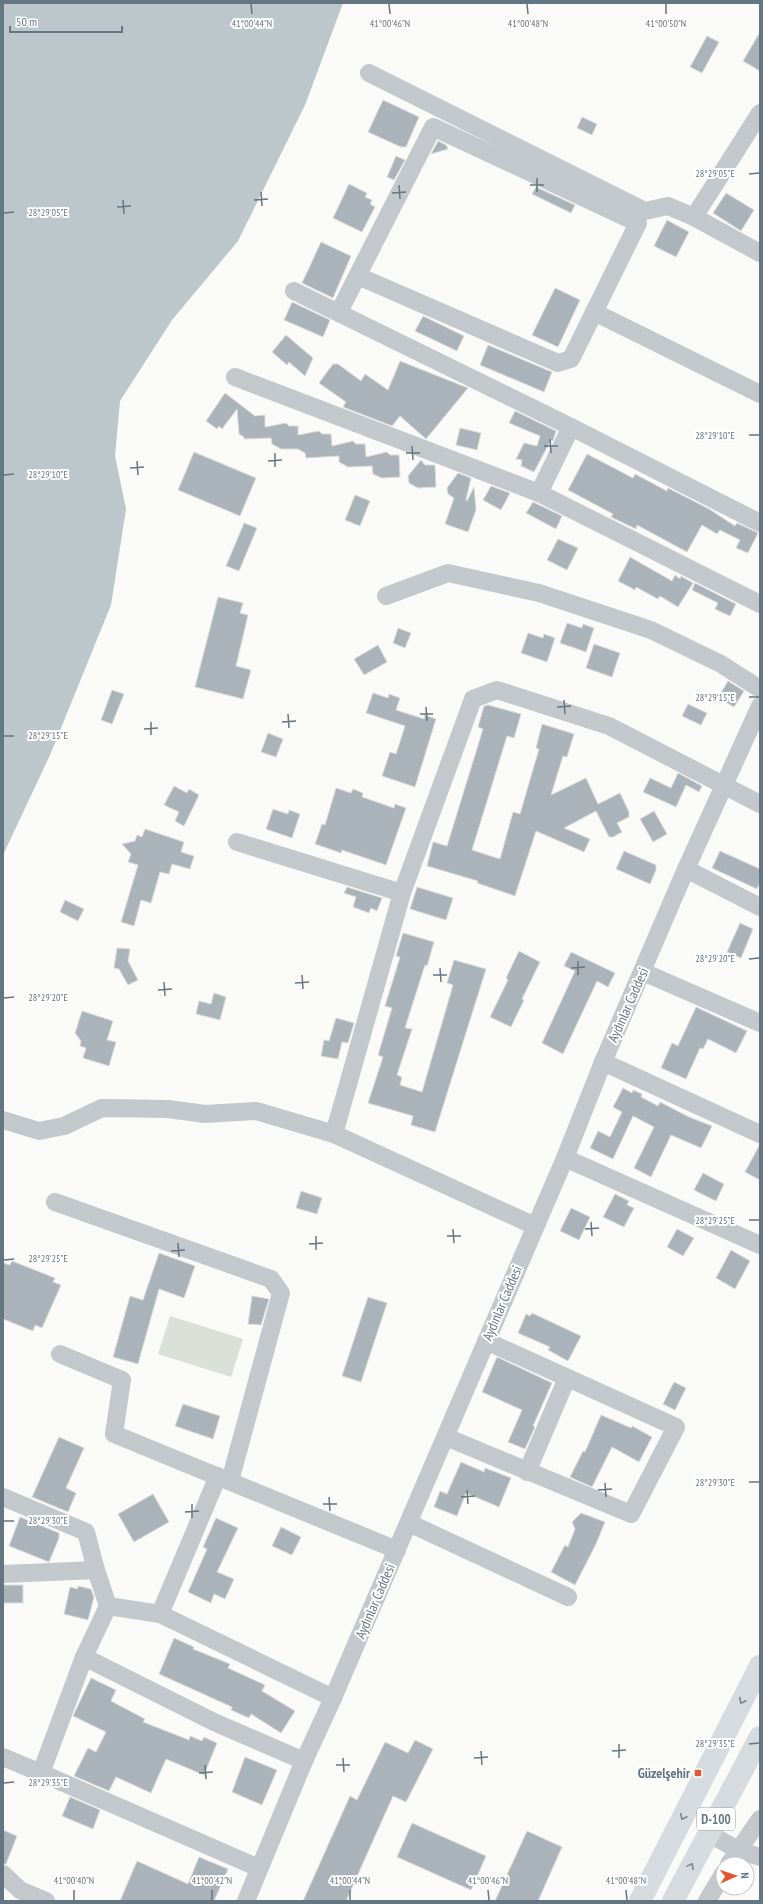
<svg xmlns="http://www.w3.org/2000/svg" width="763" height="1904" font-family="'PT Sans Narrow',sans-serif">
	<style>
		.green { fill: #dadfd7 }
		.water { fill: #bbc7cb }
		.building { fill: #aab3b9; stroke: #dcdcda }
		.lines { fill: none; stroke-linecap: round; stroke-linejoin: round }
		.minor { stroke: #c3c8cc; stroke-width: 18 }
		.highway { stroke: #d6dbdf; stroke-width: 22 }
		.oneway { stroke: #768591 }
		.ticks { fill: none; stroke: #657683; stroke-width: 1.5 }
		.poi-dot { fill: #e4572e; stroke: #fff; stroke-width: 1.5 }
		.labels { text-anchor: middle; stroke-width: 4; stroke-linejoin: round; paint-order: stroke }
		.shield { fill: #fff; stroke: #939fa8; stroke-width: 1 }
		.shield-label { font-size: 13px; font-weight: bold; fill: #657683 }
		.street-label { font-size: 14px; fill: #657683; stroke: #fff }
		.poi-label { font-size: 14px; font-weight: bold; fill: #657683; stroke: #fff; text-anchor: end }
		.ticks-label { font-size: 10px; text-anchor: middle; fill: #657683; stroke: #fff; stroke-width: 4; stroke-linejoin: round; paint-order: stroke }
	</style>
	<rect width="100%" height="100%" fill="#fafaf8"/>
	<polygon class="green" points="170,1316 243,1339 231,1377 158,1354"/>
	<polygon class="water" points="3,3 343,3 305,105 238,241 172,320 120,401 115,456 126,509 111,605 50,755 3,855"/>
	<g class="building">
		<polygon points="760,32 760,71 743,61"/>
		<polygon points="707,36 719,42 702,73 690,67"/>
		<polygon points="383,100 419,117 406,147 401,147 368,132"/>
		<polygon points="582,117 597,124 592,135 577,128"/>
		<polygon points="438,141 446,145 448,149 431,154"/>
		<polygon points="396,156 405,160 394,180 387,177"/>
		<polygon points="349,184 367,193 365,197 372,200 370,204 375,207 362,232 333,218"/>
		<polygon points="536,187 575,205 571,213 532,194"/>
		<polygon points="726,193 754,210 741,231 713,213"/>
		<polygon points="667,220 689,232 676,257 654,246"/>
		<polygon points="321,242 351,256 333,298 302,283"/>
		<polygon points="555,288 580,300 558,347 532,335"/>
		<polygon points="292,302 330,320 323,337 284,320"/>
		<polygon points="423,316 464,336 457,351 415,331"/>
		<polygon points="286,335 313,358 305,376 289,362 287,365 272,352"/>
		<polygon points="488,345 552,372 544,392 480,365"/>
		<polygon points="400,361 468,388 426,439 400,416 392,426 343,407 346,402 319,383 333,364 338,364 361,381 365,374 388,390"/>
		<polygon points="225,393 255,416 265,415 265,427 286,423 289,426 298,426 298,435 319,431 322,434 331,434 332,446 353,441 356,444 365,444 366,457 387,452 390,455 399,455 400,477 382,478 373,474 372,466 348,467 339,462 339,456 306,458 305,453 298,449 281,449 272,444 271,438 244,439 244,437 239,434 237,409 222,429 219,426 217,429 206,421"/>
		<polygon points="515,411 556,431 553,441 551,440 534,472 521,466 522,460 516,459 524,443 537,446 540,436 509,423"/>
		<polygon points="460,428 481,433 477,450 456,445"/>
		<polygon points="194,452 256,478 240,516 178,490"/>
		<polygon points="587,454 633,478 635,474 667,491 668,488 709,509 735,526 737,523 758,533 748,553 736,548 740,540 720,530 717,534 702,525 687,552 637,525 636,529 611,517 613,514 568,490"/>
		<polygon points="421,460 425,465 435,465 436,487 418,488 409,483 408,476"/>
		<polygon points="458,473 471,478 466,500 467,501 474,487 476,510 468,532 445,524 454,498 448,494 447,488"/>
		<polygon points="491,486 510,493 501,510 483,500"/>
		<polygon points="355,495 370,501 360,526 345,520"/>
		<polygon points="533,502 562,516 556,529 526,513"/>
		<polygon points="244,523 257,528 239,571 226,566"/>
		<polygon points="558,539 578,548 567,570 547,560"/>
		<polygon points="630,557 672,581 675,575 680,579 681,576 693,583 678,607 660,596 658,599 636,587 635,590 618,581"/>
		<polygon points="695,583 736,604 730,616 715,609 718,603 692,590"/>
		<polygon points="218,597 243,603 240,613 248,615 236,666 251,670 243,699 195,687"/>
		<polygon points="567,623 582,628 583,624 594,628 586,652 560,643"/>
		<polygon points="398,628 411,633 405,648 393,643"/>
		<polygon points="528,633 543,638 544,634 555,638 547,662 521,653"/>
		<polygon points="594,644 620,653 612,677 586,668"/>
		<polygon points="378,645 387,662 364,675 354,659"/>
		<polygon points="728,681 744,691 734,707 718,698"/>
		<polygon points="112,690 124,694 112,724 101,720"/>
		<polygon points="373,693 388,698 389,694 400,698 396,710 424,719 425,715 436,719 415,787 382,776 390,752 396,754 405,726 366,713"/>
		<polygon points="688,704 707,713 701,725 682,716"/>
		<polygon points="488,705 521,714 514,738 507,736 472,850 500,859 513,812 520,814 539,749 536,748 542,724 574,734 567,757 563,756 551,795 586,778 598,804 620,793 629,812 629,817 617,823 622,832 613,837 609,837 596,811 564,828 590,839 584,852 536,831 515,896 477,883 478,881 427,866 433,842 447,846 483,729 478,727 484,706"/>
		<polygon points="268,733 283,739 276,757 261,752"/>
		<polygon points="678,773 702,786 699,792 686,785 676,807 643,792 650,778 671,788"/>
		<polygon points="174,786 187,793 189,789 199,795 184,826 175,821 179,812 164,805"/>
		<polygon points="336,788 351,793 353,789 363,793 362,797 394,808 395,804 406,808 386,865 342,850 341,853 315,844 322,824 325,825"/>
		<polygon points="273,809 288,814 289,810 300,814 292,838 266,829"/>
		<polygon points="654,811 667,834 653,842 640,819"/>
		<polygon points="145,829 184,842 181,852 194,856 190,869 172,864 169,874 160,872 151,903 141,900 134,926 121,922 138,865 128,862 131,854 122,844 135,841 137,835 142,837"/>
		<polygon points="624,851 656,865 656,870 650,884 616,869"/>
		<polygon points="720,851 760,869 760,882 757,889 712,868"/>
		<polygon points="347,887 382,898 377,911 371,908 369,913 353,907 356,897 344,893"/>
		<polygon points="417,887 453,898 446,920 410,909"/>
		<polygon points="65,900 84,909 78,921 60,912"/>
		<polygon points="740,923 753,929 741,958 727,952"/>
		<polygon points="403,933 434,942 427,966 425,965 405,1028 412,1029 397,1075 402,1077 400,1085 422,1092 453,985 447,983 454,960 486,969 435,1132 411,1125 413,1116 368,1103 383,1057 378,1055 392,1008 385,1006 400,957 396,956"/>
		<polygon points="117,948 130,949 128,961 138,980 128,985 119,969 114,968"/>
		<polygon points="519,951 540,962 522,999 524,1000 511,1027 490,1017 508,980 506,978"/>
		<polygon points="571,952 615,973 608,987 597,981 563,1054 542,1043 575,971 564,966"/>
		<polygon points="214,993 226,997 220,1020 196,1014 199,1001 211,1004"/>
		<polygon points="696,1007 747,1031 736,1053 708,1039 703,1049 700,1048 686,1079 661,1068 672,1043 678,1046"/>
		<polygon points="82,1011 113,1021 107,1040 116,1042 109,1066 83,1058 86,1048 80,1046 81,1041 75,1033"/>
		<polygon points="336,1018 354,1023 348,1043 342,1042 338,1059 321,1056 324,1040 329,1041"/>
		<polygon points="623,1088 632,1093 633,1090 642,1094 641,1097 658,1106 660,1102 689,1117 712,1126 701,1148 671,1135 651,1177 634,1168 654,1127 633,1116 613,1159 590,1148 598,1131 610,1137 622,1112 613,1107"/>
		<polygon points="760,1144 760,1180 745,1172"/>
		<polygon points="703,1173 724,1184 716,1201 694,1190"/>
		<polygon points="301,1191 322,1198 317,1214 296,1208"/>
		<polygon points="615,1194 629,1201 627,1205 634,1208 624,1227 603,1217"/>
		<polygon points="571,1208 590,1217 579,1240 560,1231"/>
		<polygon points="677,1229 694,1238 683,1256 667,1247"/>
		<polygon points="731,1250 750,1261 735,1289 716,1278"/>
		<polygon points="159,1253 195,1266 184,1298 159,1289 138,1364 113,1357 130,1296 143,1300"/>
		<polygon points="12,1261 55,1278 53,1282 61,1285 42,1328 35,1325 33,1331 3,1319 3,1263 10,1265"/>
		<polygon points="252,1296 269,1299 261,1325 248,1324"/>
		<polygon points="368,1297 387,1303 361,1382 342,1376"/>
		<polygon points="532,1313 581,1336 568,1361 548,1350 550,1347 518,1333 526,1314 530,1316"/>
		<polygon points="497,1357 552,1383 533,1426 535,1427 525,1449 508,1442 522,1410 482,1392"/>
		<polygon points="674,1382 686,1388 675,1410 663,1404"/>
		<polygon points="183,1404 220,1416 213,1439 175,1426"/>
		<polygon points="601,1415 631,1428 632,1426 652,1437 639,1462 612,1447 592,1487 570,1477 583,1451 585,1452"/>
		<polygon points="59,1437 84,1448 66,1488 76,1493 68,1512 32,1497"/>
		<polygon points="461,1462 484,1472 485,1468 511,1478 499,1507 466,1493 457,1516 434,1507 440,1491 447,1494"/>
		<polygon points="153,1494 169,1522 134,1542 118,1514"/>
		<polygon points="581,1513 605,1522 596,1544 575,1585 551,1572 565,1545 568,1547 575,1529 572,1522"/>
		<polygon points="20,1517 59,1533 59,1538 49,1562 9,1546"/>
		<polygon points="216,1518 238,1528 217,1572 234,1579 225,1599 214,1594 211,1603 188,1592 207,1549 203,1547"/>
		<polygon points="281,1527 301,1537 292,1555 272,1546"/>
		<rect x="3" y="1585" width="20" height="18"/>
		<polygon points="78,1586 91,1589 94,1597 88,1620 64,1614 70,1587 78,1589"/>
		<polygon points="174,1638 194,1647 193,1649 230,1664 228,1668 265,1685 262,1691 295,1711 281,1733 251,1714 249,1718 231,1710 232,1707 159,1674"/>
		<polygon points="91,1678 116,1690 111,1701 145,1719 143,1722 189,1740 190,1736 202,1741 204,1737 217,1743 204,1775 166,1759 151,1793 116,1777 109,1791 74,1776 88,1748 96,1752 106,1732 73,1716"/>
		<polygon points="415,1740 433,1749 406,1802 393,1796 346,1901 303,1901 350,1796 357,1800 385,1742 408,1753"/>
		<polygon points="245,1757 277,1770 262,1805 232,1792"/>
		<polygon points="70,1797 100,1810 93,1829 62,1816"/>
		<polygon points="412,1823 486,1856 471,1890 397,1857"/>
		<polygon points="3,1830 17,1836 6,1864 3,1864"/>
		<polygon points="527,1831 562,1847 538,1901 495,1901"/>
		<polygon points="199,1857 228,1869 214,1901 120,1901 137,1861 188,1884"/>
	</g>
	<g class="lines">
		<g class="minor">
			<polyline points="369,73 645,211 668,206 694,217 760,253"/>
			<polyline points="694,217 760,113"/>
			<polyline points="294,291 571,427 760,523"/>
			<polyline points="339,312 433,127 638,223 571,359 558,363 358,276"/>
			<polyline points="594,312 760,394"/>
			<polyline points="235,377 539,493 571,427"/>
			<polyline points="539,493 760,604"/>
			<polyline points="386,596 448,573 539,593 651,630 721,664 760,689"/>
			<polyline points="237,842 402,893"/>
			<polyline points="686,869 760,907"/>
			<polyline points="643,972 760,1023"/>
			<polyline points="603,1062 760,1134"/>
			<polyline points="3,1120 39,1131 64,1126 102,1108 168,1109 205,1114 256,1111 334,1134 535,1226"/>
			<polyline points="334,1134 402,893 473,699 497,690 609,726 760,804"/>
			<polyline points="565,1158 760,1245"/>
			<polyline points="55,1202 271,1279 281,1293 230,1481"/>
			<polyline points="60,1354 122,1380 114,1434 397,1550"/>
			<polyline points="446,1437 631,1514 676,1427 486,1341"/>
			<polyline points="527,1472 567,1378"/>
			<polyline points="3,1497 86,1532 96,1570"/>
			<polyline points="409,1523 568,1597"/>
			<polyline points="3,1574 96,1570 108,1606 160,1614 333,1698"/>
			<polyline points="160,1614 218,1476"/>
			<polyline points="84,1657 214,1722 304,1761"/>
			<polyline points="3,1757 41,1773 84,1657 108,1606"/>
			<polyline points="41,1773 259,1868"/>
			<polyline points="708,1833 738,1850 760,1857"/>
			<polyline points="729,1864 760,1819"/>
			<polyline points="3,1874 20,1890 46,1901"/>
			<polyline points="246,1901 304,1761 333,1698 565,1158 603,1062 686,869 760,706"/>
			<polyline points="707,1901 723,1874"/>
		</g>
		<g class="highway">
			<polyline points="640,1901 760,1666"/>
			<polyline points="673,1901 760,1737"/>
		</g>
	</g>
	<defs><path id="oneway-chevron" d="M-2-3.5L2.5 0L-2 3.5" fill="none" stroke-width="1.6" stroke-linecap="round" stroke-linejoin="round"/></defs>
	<g class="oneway">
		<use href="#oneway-chevron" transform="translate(742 1701) rotate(117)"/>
		<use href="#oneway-chevron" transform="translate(683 1817) rotate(117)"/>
		<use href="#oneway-chevron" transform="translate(691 1866) rotate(-62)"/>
	</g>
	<path class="ticks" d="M 251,4 L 252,14M 389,4 L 390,14M 527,4 L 528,14M 666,4 L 666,14M 749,174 L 759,173M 537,178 L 537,192M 399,185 L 400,199M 530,185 L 544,185M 261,192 L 262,206M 392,193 L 406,192M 123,200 L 124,214M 254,200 L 268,199M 117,207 L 131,206M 4,213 L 14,212M 749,435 L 759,435M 550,439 L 551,453M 412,446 L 413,460M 544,446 L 558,446M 275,453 L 275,467M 406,453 L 420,453M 137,461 L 138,475M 268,461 L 282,460M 130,468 L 144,467M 4,475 L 14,474M 749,697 L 759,697M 564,700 L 565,714M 426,707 L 427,721M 557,707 L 571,706M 288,714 L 289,728M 420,714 L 433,714M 151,722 L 151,735M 282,722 L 296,721M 144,729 L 158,728M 4,736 L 14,736M 749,959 L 759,958M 578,961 L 578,975M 440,968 L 441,982M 571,968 L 585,967M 302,975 L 303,989M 433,975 L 447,975M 164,982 L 165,996M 295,983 L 309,982M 158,990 L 172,989M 4,998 L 14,997M 749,1220 L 759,1220M 591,1222 L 592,1236M 453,1229 L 454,1243M 585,1229 L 599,1228M 316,1236 L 316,1250M 447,1236 L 461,1236M 178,1243 L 179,1257M 309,1244 L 323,1243M 171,1251 L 185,1250M 4,1260 L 14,1259M 749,1482 L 759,1482M 605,1483 L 606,1497M 467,1490 L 468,1504M 598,1490 L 612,1489M 329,1497 L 330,1511M 461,1497 L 475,1496M 192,1504 L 192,1518M 323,1504 L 337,1504M 185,1512 L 199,1511M 4,1521 L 14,1521M 619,1744 L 619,1758M 749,1744 L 759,1743M 481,1751 L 482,1765M 612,1751 L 626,1750M 343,1758 L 344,1772M 474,1758 L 488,1757M 205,1765 L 206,1779M 336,1765 L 350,1765M 199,1773 L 213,1772M 4,1783 L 14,1782M 74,1890 L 74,1900M 212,1890 L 212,1900M 350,1890 L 350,1900M 488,1890 L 489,1900M 626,1890 L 627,1900"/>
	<rect class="poi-dot" x="694" y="1769" width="8" height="8" rx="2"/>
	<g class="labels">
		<rect class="shield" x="697" y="1808" width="38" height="22" rx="3"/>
		<g class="shield-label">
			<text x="716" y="1824">D-100</text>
		</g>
		<g class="street-label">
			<text transform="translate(628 1005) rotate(-66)" y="5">Aydınlar Caddesi</text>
			<text transform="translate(502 1303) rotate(-67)" y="5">Aydınlar Caddesi</text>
			<text transform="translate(375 1601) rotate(-67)" y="5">Aydınlar Caddesi</text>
		</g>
		<g class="poi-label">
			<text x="690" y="1778">Güzelşehir</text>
		</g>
	</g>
	<g class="ticks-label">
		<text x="252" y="27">41°00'44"N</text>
		<text x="390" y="27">41°00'46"N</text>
		<text x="528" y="27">41°00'48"N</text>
		<text x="666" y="27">41°00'50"N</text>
		<text x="715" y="177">28°29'05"E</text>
		<text x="48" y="216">28°29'05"E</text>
		<text x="715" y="439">28°29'10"E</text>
		<text x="48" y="478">28°29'10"E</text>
		<text x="715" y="701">28°29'15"E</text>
		<text x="48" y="739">28°29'15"E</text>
		<text x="715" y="962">28°29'20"E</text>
		<text x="48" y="1001">28°29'20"E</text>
		<text x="715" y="1224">28°29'25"E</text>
		<text x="48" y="1262">28°29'25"E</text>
		<text x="715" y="1486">28°29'30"E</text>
		<text x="48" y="1524">28°29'30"E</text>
		<text x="715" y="1747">28°29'35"E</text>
		<text x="48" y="1786">28°29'35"E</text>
		<text x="74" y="1884">41°00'40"N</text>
		<text x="212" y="1884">41°00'42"N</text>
		<text x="350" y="1884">41°00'44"N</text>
		<text x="488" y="1884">41°00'46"N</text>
		<text x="626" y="1884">41°00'48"N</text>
	</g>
	<rect width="763" height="1904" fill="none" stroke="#657683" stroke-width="8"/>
	<g transform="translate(735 1876) rotate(87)"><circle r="19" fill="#ffffff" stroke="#c1c8cd"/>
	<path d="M0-3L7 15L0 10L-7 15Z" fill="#e4572e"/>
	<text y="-6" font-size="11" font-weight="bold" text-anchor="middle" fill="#657683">N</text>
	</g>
	<path d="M10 26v6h112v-6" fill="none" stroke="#657683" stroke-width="2"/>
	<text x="16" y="26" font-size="12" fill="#657683" stroke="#ffffff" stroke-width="3" paint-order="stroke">50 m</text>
</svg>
